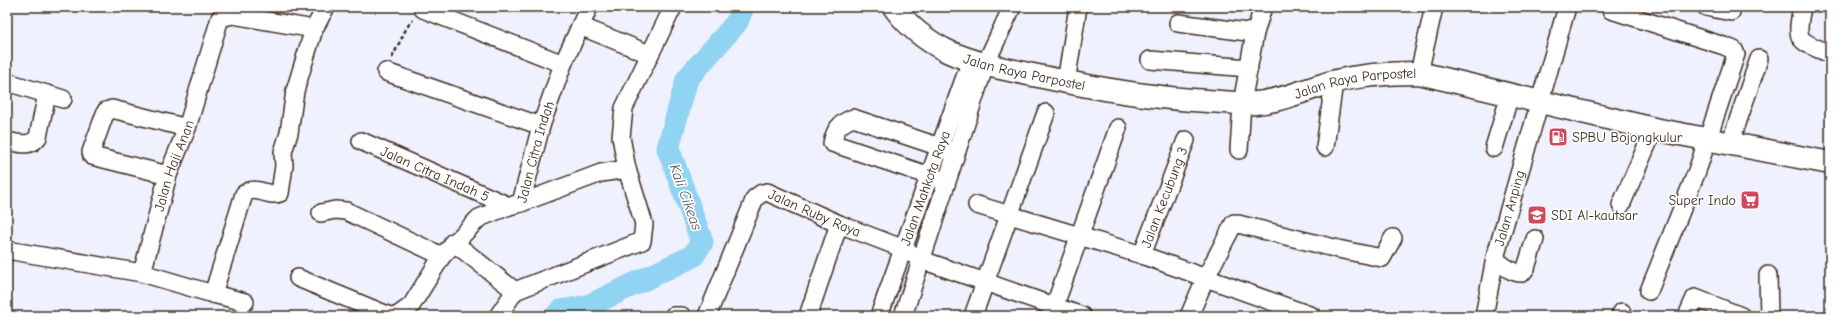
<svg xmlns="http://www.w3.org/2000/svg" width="1837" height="323" font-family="'Comic Neue',sans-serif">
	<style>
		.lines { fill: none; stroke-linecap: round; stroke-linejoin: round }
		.river { stroke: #90d3f2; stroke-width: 23 }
		.minor-casing { stroke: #3b2a1e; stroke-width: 20 }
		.major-casing { stroke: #3b2a1e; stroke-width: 25 }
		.path { stroke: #3b2a1e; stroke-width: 2.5; stroke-dasharray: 4 3; stroke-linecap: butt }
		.minor { stroke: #fff; stroke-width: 17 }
		.major { stroke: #fff; stroke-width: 22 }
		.labels { text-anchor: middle; stroke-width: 3.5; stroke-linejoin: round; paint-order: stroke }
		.street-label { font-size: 14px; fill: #3b2a1e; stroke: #fff }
		.poi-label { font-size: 14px; fill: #3b2a1e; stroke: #fff; text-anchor: start }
		.water-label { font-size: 15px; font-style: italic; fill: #545d5e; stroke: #fff }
	</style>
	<rect width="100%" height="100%" fill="#f0f1fe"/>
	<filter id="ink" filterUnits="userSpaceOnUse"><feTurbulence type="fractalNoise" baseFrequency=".025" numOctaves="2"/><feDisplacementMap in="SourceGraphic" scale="8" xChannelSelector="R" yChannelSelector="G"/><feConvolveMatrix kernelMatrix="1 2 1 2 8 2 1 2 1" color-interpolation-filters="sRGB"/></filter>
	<g filter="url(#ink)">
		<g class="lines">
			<polyline class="river" points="556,316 561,311 588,306 693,256 702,242 668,148 687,79 737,22 743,7"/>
			<g class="minor-casing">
				<g id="minor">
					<polyline points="1706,7 1731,12"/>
					<path d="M 1802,7 C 1795,43 1798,40 1830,54"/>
					<polyline points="423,9 563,64"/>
					<polyline points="1611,10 1724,46 1734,50 1736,54 1697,171 1649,291"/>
					<polyline points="1178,23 1255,33"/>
					<polyline points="580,26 649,54"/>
					<polyline points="1150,60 1249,68"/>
					<polyline points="386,72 541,126"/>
					<polyline points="1419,73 1434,7"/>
					<polyline points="7,82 63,99"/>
					<polyline points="1066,82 1078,7"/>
					<path d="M 7,141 C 19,143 30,148 38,137 L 47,94"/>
					<path id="s1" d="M 361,141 L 509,206"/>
					<polyline points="1730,144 1759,59"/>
					<polyline points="1325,147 1334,82"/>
					<polyline points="1494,148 1510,95"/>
					<polyline points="1239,150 1242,103 1255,33 1263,7"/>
					<polyline points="168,175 92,156 91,152 106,111 112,109 187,128"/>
					<path d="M 939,179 L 832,143 C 835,129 840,123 853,118 L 949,150"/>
					<polyline points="521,203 601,173 627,169"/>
					<polyline points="977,205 1142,255 1312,316"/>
					<polyline points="1621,205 1654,129"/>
					<polyline points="321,213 335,210 346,211 442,256"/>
					<polyline points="453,242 515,291"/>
					<path id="s2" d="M 7,250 L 142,273 L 168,175 L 187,128 L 220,18 L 233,15 L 314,29"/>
					<path id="s3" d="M 1142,255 L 1186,140"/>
					<path d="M 1495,258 C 1501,265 1512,273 1522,273 L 1526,268 L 1535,239"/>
					<path d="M 142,273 L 213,294 L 244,194 C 256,184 268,198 280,193 L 284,166 L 283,152 L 289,133 L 295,91 L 314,29 L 326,7"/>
					<polyline points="1768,275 1769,316"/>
					<polyline points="298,278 390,316"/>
					<polyline points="213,294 245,302"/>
					<path id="s4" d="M 397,316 L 411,306 L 442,256 L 479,218 L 509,206 L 521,203 L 541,126 L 563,64 L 589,7"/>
					<polyline points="498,316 515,291 642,241 644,224 627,169 621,137 624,108 673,7"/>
					<polyline points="673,316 682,316"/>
					<path id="s5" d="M 707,316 L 755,198 L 762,193 L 767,192 L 839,224 L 904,249 L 922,260 L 1082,316"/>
					<polyline points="808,316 839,224"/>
					<path id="s6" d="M 879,316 L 971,60"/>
					<polyline points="903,316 985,65 1012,7"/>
					<polyline points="973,316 1046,113"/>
					<polyline points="1051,316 1118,128"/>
					<polyline points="1189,316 1206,277 1234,223 1338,249 1382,258 1393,238"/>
					<path id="s7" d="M 1484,316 L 1495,258 L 1567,7"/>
					<polyline points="1620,316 1622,312"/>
					<polyline points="1687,316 1695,298 1741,316"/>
				</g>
			</g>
			<g class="major-casing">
				<g id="major">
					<path id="s8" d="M 894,7 C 907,25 927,41 947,51 C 978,65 1011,70 1043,77 C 1098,89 1152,98 1208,101 C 1224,102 1240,104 1256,103 C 1282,101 1307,89 1332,82 C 1360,75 1390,73 1419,73 L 1654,129 L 1830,163"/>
				</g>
			</g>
			<polyline class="path" points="392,58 407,27 413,20"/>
			<use href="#minor" class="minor"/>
			<use href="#major" class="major"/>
		</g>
	</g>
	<defs>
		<g id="fuel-square" transform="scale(1)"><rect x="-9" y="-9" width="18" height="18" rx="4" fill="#d1495b" stroke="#fff"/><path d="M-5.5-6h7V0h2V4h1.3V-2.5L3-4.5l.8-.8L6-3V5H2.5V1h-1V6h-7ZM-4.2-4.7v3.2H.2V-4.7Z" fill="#fff"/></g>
		<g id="supermarket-square" transform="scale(1)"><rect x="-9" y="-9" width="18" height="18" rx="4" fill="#d1495b" stroke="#fff"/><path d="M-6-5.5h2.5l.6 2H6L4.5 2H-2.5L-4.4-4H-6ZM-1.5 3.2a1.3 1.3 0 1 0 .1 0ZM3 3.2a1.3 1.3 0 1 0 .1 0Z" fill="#fff"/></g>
		<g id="school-square" transform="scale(1)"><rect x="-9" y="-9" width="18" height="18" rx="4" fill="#d1495b" stroke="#fff"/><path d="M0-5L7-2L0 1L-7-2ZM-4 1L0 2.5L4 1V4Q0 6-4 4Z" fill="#fff"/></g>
	</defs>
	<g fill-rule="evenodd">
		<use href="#fuel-square" x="1558" y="137"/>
		<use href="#supermarket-square" x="1750" y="200"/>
		<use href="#school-square" x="1537" y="215"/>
	</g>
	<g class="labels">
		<g class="street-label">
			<text dy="5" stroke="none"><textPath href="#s8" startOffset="150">Jalan Raya Parpostel</textPath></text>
			<text dy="5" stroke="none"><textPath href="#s8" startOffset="486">Jalan Raya Parpostel</textPath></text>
			<text dy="5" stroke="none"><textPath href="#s4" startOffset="227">Jalan Citra Indah</textPath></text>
			<text dy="5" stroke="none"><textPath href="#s2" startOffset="249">Jalan Haji Anan</textPath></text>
			<text dy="5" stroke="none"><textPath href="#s1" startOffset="81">Jalan Citra Indah 5</textPath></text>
			<text dy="5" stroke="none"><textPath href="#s6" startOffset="136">Jalan Mahkota Raya</textPath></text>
			<text dy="5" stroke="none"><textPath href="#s3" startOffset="62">Jalan Kecubung 3</textPath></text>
			<text dy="5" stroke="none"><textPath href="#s7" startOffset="111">Jalan Anping</textPath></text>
			<text dy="5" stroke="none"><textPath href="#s5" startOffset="193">Jalan Ruby Raya</textPath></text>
		</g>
		<g class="poi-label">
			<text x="1572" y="142">SPBU Bojongkulur</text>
			<text x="1736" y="205" text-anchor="end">Super Indo</text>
			<text x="1551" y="220">SDI Al-kautsar</text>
		</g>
		<g class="water-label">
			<text transform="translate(686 197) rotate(70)" y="5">Kali Cikeas</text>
		</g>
	</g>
	<rect width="1837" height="323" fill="none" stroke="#fff" stroke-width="24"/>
	<rect x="12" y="12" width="1813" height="299" fill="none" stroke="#3b2a1e" stroke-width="1.5" filter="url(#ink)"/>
</svg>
